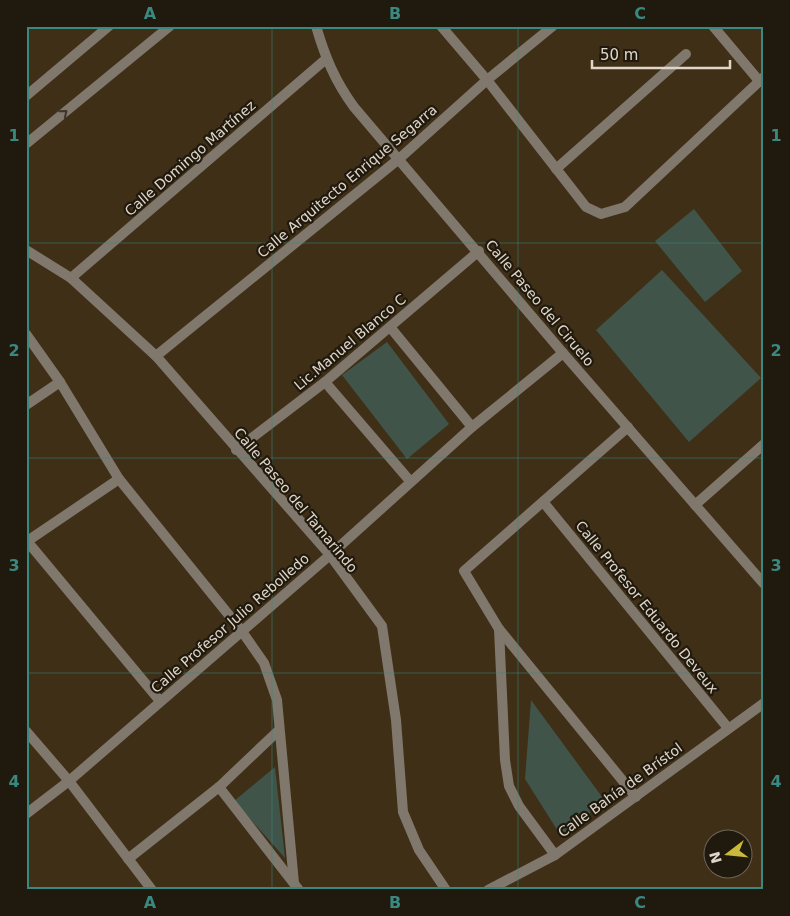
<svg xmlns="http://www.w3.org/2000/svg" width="790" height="916" font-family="'DejaVu Sans',sans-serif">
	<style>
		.green { fill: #41544a }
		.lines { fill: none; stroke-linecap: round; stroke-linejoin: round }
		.minor { stroke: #80786c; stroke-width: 10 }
		.tertiary { stroke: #80786c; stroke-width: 10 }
		.oneway { stroke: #3d362a }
		.grid { fill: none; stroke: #398980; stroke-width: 1; stroke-opacity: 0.55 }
		.labels { text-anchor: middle; stroke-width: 4.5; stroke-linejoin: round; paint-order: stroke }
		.street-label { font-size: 14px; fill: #e0d6c8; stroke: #20190e }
		.neatline { fill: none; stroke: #398980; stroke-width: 2 }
		.grid-label { font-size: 16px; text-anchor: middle; font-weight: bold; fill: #398980 }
	</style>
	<rect width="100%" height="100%" fill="#3f2f17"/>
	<g class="green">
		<polygon points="694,209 742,271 705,302 655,241"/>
		<polygon points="662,270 761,378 689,442 596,330"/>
		<polygon points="387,342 449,424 407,459 342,375"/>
		<polygon points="531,700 605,801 561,836 525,779"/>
		<polygon points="275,767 285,858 234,801"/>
	</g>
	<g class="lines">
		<g class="minor">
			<path d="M 316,26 C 325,57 335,81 354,107 L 563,353 L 764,584"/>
			<polyline points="441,26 487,80 586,207 601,214 625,207 764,77"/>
			<polyline points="713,26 760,82"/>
			<polyline points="26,96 109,26"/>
			<polyline points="26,144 170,26"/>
			<polyline points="556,169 686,54"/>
			<polyline points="71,278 326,59"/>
			<polyline points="390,327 472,427"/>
			<polyline points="26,334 60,382 119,479 241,630 264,663 277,700 294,883"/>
			<polyline points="156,356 400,158 487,80 553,26"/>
			<polyline points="325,382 410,481"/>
			<polyline points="26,405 60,382"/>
			<polyline points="628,427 464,571 499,629 636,797"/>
			<polyline points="236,450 325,382 479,251"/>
			<polyline points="544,503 728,728"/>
			<polyline points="695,505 764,444"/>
			<polyline points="27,541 160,701"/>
			<polyline points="26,542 119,479"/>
			<polyline points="499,629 505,760 509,786 519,806 555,855"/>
			<polyline points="26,731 69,781 152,890"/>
			<polyline points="219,787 299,890"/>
			<polyline points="26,814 69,781 330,555 472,427 563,353"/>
			<polyline points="128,859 219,787 279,730"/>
			<polyline points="488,890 555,855 764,703"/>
		</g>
		<polyline class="tertiary" points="26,250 71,278 156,356 330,555 382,626 396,720 403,812 419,850 446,890"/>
	</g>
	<defs><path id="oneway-chevron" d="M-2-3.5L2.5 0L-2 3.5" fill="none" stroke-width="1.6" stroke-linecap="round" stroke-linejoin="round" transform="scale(1.25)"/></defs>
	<use class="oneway" href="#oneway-chevron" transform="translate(64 113) rotate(-39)"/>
	<path class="grid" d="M 272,26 L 272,890M 518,26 L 518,890M 26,243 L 764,243M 26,458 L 764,458M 26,673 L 764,673"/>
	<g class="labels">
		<g class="street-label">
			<text transform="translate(190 158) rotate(-41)" y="5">Calle Domingo Martínez</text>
			<text transform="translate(347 181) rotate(-40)" y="5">Calle Arquitecto Enrique Segarra</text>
			<text transform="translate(540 303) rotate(50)" y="5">Calle Paseo del Ciruelo</text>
			<text transform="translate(350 342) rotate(-40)" y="5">Lic.Manuel Blanco C</text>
			<text transform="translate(296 500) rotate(50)" y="5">Calle Paseo del Tamarindo</text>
			<text transform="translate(647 607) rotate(51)" y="5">Calle Profesor Eduardo Deveux</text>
			<text transform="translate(230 623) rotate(-41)" y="5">Calle Profesor Julio Rebolledo</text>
			<text transform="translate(620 790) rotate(-36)" y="5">Calle Bahía de Brístol</text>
		</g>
	</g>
	<rect width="790" height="916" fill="none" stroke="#20190e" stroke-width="55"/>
	<g transform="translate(728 854) rotate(254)"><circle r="24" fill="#20190e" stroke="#6d6558"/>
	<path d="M0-4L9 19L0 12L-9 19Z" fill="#caba39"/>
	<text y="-8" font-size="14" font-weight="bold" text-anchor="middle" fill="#e0d6c8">N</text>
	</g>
	<path d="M592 60v8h138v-8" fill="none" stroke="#e0d6c8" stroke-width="2.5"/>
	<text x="600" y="60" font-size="15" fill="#e0d6c8" stroke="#20190e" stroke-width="4" paint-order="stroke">50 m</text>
	<rect x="28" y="28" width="734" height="860" class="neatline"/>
	<g class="grid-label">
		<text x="150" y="19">A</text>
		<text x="395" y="19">B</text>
		<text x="640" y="19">C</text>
		<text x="14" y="141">1</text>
		<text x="776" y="141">1</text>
		<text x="14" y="356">2</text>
		<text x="776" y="356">2</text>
		<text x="14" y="571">3</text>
		<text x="776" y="571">3</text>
		<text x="14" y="787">4</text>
		<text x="776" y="787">4</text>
		<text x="150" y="908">A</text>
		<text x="395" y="908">B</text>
		<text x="640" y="908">C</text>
	</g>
</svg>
